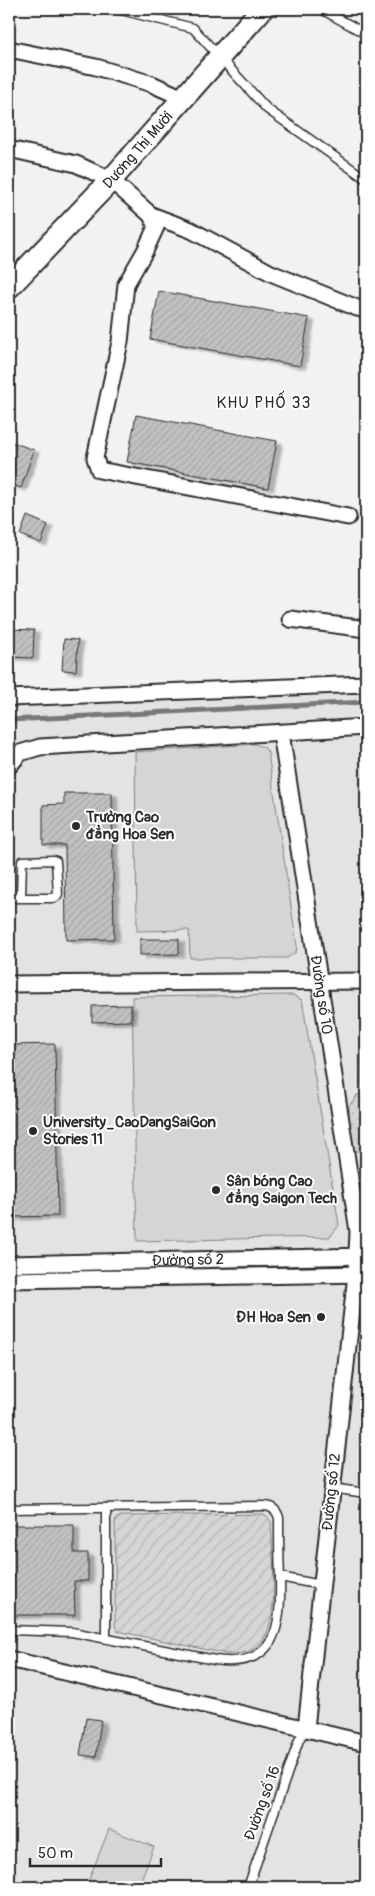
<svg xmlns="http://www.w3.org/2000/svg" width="375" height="1896" font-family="Pangolin,sans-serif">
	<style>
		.built { fill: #e3e3e3 }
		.grass { fill: #d5d5d5; stroke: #808080 }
		.park { fill: url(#park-dots); stroke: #808080 }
		.garden { fill: url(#garden-furrows); stroke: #808080 }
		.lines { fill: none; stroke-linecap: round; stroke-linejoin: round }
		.stream { stroke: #787878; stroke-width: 5 }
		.building { fill: url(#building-hatch); stroke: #2b2b2b; filter: url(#shadow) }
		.lane-casing { stroke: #2b2b2b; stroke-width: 11 }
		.street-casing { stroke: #2b2b2b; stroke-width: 19 }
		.secondary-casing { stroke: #2b2b2b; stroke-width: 25 }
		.lane { stroke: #fff; stroke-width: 8 }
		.street { stroke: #fff; stroke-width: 15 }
		.secondary { stroke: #fff; stroke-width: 21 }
		.poi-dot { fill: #2b2b2b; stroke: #fff; stroke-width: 2 }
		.labels { text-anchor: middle; stroke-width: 4; stroke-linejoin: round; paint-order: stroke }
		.street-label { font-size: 15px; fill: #2b2b2b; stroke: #fff }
		.poi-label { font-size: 15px; font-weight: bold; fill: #2b2b2b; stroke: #fff; text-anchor: start }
		.neighbourhood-label { font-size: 16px; letter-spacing: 1px; fill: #2b2b2b; stroke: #fff }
	</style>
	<defs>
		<pattern id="park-dots" width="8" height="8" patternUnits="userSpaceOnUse" patternTransform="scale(1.25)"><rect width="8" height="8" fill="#d5d5d5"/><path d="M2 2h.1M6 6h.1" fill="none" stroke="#b7b7b7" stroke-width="1.8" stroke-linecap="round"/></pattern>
		<pattern id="garden-furrows" width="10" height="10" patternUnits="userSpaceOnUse" patternTransform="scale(1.25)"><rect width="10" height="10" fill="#d5d5d5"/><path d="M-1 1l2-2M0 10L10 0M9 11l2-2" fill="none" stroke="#b7b7b7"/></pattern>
		<pattern id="building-hatch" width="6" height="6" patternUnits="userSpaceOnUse" patternTransform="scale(1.25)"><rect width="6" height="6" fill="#c1c1c1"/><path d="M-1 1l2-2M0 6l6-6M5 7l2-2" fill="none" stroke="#a6a6a6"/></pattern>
		<filter id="shadow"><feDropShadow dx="5.5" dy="3" stdDeviation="1" flood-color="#0004"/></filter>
	</defs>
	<rect width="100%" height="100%" fill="#f2f2f2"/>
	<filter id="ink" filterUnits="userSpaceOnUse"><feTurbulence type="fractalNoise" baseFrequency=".02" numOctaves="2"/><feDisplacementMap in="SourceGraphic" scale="10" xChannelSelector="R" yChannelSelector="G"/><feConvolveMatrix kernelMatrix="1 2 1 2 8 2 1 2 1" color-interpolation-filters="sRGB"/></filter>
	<g filter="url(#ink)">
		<polygon class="built" points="366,692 366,1887 9,1887 9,705"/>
		<g class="grass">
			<polygon points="255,744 265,748 268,753 297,946 296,952 287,958 190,958 189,930 137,931 135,752"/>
			<polygon points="293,995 302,1000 303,1005 339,1225 330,1237 137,1241 132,997"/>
			<polygon points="109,1829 154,1847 138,1887 86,1887"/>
		</g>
		<g class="park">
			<polygon points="360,987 366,987 366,1089 362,1089"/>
			<polygon points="357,1095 366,1095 366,1151 356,1151 349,1145 349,1106"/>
			<polygon points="362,1168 366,1168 366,1251 363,1251"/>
		</g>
		<path class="garden" d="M 263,1514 L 267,1516 L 271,1522 C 272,1551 281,1623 260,1644 C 252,1653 238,1654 227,1654 L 117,1631 L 115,1625 L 115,1519 L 121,1516 Z"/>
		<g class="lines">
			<polyline class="stream" points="9,720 366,702"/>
		</g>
		<g class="building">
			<polygon points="159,291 309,318 300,366 150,339"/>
			<polygon points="136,415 277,441 268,488 127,462"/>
			<polygon points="9,441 34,450 21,488 9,484"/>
			<polygon points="27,516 48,525 41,543 20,535"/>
			<polygon points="9,629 34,630 33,658 9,657"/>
			<polygon points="64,639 78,640 76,671 62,670"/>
			<polygon points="64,793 112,793 114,939 66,940 65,845 43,845 43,805 64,804"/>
			<polygon points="140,939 179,939 179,954 140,955"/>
			<polygon points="131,1005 131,1021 92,1022 92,1006"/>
			<polygon points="55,1044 58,1216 9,1217 9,1045"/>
			<polygon points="9,1525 74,1525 74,1553 88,1553 88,1581 74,1581 75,1615 9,1615"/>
			<polygon points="86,1718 101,1720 96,1757 80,1755"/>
		</g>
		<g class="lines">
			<g class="lane-casing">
				<g id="lane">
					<polyline points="117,9 193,28 267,109 366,179"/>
					<polyline points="321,9 366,34"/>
					<polyline points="9,898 53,898 56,897 58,894 56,861 53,860 22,861 21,898"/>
					<polyline points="331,1488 366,1493"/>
					<polyline points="106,1508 106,1638"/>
					<path d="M 9,1509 L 263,1506 C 272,1506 277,1510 279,1518 C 279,1538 279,1558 280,1577 C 281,1625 278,1669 215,1660 L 72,1632 L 9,1630"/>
					<polyline points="280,1577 321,1585"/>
					<polyline points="248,1887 299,1740 306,1728"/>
				</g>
			</g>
			<g class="street-casing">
				<g id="street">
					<polyline points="9,49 96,67 152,84 183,98"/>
					<polyline points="9,149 76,164 111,180 151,215 156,227 145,251 126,284 120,342 95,458 99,470 348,517"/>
					<polyline points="151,215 191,230 271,273 357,308 366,310"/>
					<polyline points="290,619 366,629"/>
					<polyline points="9,698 366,684"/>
					<path id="s1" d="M 281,733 L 358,1231 L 356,1274 L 306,1728"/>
					<polyline points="9,766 20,753 40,747 366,727"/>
					<polyline points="9,984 366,981"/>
					<path id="s2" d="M 9,1264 L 366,1256"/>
					<polyline points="9,1280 366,1274"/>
					<polyline points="9,1659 366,1743"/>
				</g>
			</g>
			<g class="secondary-casing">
				<g id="secondary">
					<path id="s3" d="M 9,287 L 111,180 L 262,9"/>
				</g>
			</g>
			<use href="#lane" class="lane"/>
			<use href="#street" class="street"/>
			<use href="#secondary" class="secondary"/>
		</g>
	</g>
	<g class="poi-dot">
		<circle cx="76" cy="826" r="5"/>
		<circle cx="33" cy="1131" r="5"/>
		<circle cx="216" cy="1190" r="5"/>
		<circle cx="321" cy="1317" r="5"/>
	</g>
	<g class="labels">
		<g class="street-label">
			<text dy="5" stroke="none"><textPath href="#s3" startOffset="188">Dương Thị Mười</textPath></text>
			<text dy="5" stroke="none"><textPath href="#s1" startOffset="265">Đường số 10</textPath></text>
			<text dy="5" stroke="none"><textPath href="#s2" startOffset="179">Đường số 2</textPath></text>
			<text transform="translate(331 1492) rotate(-84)" y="5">Đường số 12</text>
			<text transform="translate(262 1803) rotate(-70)" y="5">Đường số 16</text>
		</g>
		<g class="poi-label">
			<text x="86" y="822">Trường Cao<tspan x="86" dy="17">đẳng Hoa Sen</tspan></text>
			<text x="43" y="1127">University_CaoDangSaiGon<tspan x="43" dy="17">Stories 11</tspan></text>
			<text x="226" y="1186">Sân bóng Cao<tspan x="226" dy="17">đẳng Saigon Tech</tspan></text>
			<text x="311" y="1322" text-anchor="end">ĐH Hoa Sen</text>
		</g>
		<g class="neighbourhood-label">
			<text x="264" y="408">KHU PHỐ 33</text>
		</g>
	</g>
	<rect width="375" height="1896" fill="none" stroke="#fff" stroke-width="30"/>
	<rect x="15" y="15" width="345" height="1866" fill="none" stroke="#2b2b2b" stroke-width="2" filter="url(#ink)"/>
	<path d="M30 1858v8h131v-8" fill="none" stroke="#2b2b2b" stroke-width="2.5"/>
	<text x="38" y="1858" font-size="15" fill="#2b2b2b" stroke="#ffffff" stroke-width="4" paint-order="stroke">50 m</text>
</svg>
